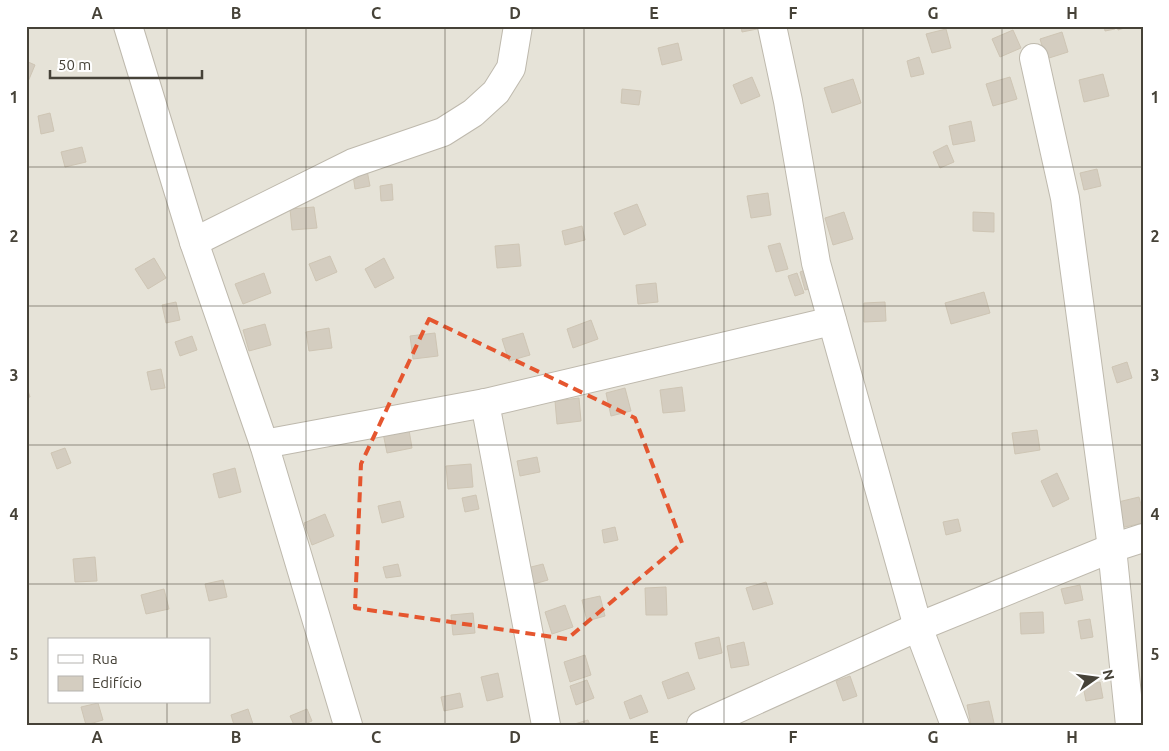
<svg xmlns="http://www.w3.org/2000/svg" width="1169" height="751" font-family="Ubuntu,sans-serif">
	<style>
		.residential { fill: #e6e3d8; fill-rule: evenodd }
		.building { fill: #d4cdc0; stroke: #cec5b4 }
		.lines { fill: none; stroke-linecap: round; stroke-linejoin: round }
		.minor-casing { stroke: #beb9ad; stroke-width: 30 }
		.minor { stroke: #fff; stroke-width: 28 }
		.marked { fill: none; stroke: #e5562f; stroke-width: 4; stroke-dasharray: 10 6; stroke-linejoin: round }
		.grid { fill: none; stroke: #464238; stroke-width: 1; stroke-opacity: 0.55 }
		.neatline { fill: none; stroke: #464238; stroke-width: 2 }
		.grid-label { font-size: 16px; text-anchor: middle; font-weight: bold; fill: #464238 }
	</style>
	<rect width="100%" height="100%" fill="#f3f1ea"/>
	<path class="residential" d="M 26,26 L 1143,26 L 1143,725 L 26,725 ZM 49,640 L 209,640 L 209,702 L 49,702 Z"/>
	<g class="building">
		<polygon points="741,26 761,26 762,28 742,32"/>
		<polygon points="1104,26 1115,26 1115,29 1105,31"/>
		<polygon points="1117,26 1131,26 1118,30"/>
		<polygon points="946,29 951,48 932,53 926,34"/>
		<polygon points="1013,30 1021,48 1000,57 992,39"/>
		<polygon points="1062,32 1068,52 1046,59 1040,39"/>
		<polygon points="678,43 682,60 662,65 658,48"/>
		<polygon points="919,57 924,74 911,77 907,61"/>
		<polygon points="26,61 35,65 27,84 26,84"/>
		<polygon points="1103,74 1109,96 1084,102 1079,80"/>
		<polygon points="752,77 760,96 741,104 733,85"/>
		<polygon points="1010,77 1017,99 993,106 986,84"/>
		<polygon points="853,79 861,103 832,113 824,88"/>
		<polygon points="622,89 641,91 639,105 621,103"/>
		<polygon points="50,113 54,131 41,134 38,116"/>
		<polygon points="971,121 975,141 953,145 949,126"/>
		<polygon points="947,145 954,162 940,168 933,152"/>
		<polygon points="82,147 86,162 65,167 61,152"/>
		<polygon points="366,165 370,186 355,189 352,168"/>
		<polygon points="1097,169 1101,186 1084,190 1080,173"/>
		<polygon points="392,184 393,200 381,201 380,186"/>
		<polygon points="768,193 771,215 751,218 747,196"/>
		<polygon points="637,204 646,225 624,235 614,213"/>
		<polygon points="314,207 317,228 292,230 290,209"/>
		<polygon points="844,212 853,239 833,245 825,218"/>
		<polygon points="973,212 994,213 994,232 973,231"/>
		<polygon points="582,226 585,240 565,245 562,231"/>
		<polygon points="780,243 788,269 776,272 768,246"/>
		<polygon points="519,244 521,266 497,268 495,246"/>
		<polygon points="330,256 337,272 316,281 309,264"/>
		<polygon points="154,258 166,278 148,289 135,269"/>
		<polygon points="384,258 394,278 375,288 365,269"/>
		<polygon points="810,268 816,287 805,290 800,272"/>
		<polygon points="264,273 271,293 243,304 235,284"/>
		<polygon points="797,273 804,293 795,296 788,276"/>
		<polygon points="656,283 658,302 638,304 636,285"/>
		<polygon points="984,292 990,313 951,324 945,303"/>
		<polygon points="176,302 180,320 166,323 162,305"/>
		<polygon points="885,302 886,321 864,322 864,303"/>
		<polygon points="591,320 598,339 573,348 567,329"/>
		<polygon points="265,324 271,345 249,351 243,330"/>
		<polygon points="329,328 332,348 309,351 306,332"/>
		<polygon points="435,333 438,356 413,359 410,336"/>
		<polygon points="523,333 530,355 509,361 502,339"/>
		<polygon points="192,336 197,350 180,356 175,342"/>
		<polygon points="1127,362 1132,378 1117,383 1112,367"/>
		<polygon points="161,369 165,388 151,390 147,372"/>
		<polygon points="26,384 30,397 26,398"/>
		<polygon points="682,387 685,411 663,413 660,390"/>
		<polygon points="625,388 631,411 611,416 606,393"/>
		<polygon points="579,398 581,421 557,424 555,401"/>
		<polygon points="408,424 412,448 387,453 382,428"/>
		<polygon points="1037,430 1040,450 1015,454 1012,433"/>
		<polygon points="65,448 71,463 57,469 51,453"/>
		<polygon points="537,457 540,472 520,476 517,461"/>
		<polygon points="471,464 473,487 448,489 446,466"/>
		<polygon points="235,468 241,492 219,498 213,474"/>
		<polygon points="1057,473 1069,499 1053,507 1041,481"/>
		<polygon points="476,495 479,509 465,512 462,498"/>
		<polygon points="1139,497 1143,512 1143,523 1120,528 1114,503"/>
		<polygon points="400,501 404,517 382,523 378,506"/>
		<polygon points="325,514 334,536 312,545 304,523"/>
		<polygon points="958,519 961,531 946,535 943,522"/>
		<polygon points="615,527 618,540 604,543 602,530"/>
		<polygon points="95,557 97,581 75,582 73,559"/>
		<polygon points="398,564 401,576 386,578 383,567"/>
		<polygon points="543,564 548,580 527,586 523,569"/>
		<polygon points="223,580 227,597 209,601 205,584"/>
		<polygon points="766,582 773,604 753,610 746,588"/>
		<polygon points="1080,585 1083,600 1065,604 1061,589"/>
		<polygon points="666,587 667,615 646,615 645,588"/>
		<polygon points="164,589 169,609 146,614 141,595"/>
		<polygon points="600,596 605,616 587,621 582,600"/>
		<polygon points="565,605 573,627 552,634 545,612"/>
		<polygon points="1043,612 1044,633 1021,634 1020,613"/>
		<polygon points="473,613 475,633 453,635 451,615"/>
		<polygon points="1090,619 1093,637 1081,639 1078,621"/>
		<polygon points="719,637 722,653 699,659 695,643"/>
		<polygon points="744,642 749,665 731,668 727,646"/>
		<polygon points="585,655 591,675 570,682 564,662"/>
		<polygon points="688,672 695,689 668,699 662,682"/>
		<polygon points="498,673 503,697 487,701 481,677"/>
		<polygon points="850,676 857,696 843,701 836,681"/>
		<polygon points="587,680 594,698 576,705 570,686"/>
		<polygon points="1100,682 1103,698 1086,701 1083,686"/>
		<polygon points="460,693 463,707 444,711 441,697"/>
		<polygon points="641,695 648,712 630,719 624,702"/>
		<polygon points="989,701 994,723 971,725 967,705"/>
		<polygon points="98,703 103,720 86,725 81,707"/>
		<polygon points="248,709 253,724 234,725 231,715"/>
		<polygon points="307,709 312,721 302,725 294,725 290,716"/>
		<polygon points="588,720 590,725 571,725"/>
	</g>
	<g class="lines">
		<g class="minor-casing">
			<g id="minor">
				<polyline points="128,26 194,242 264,444 348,725"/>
				<polyline points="772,26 788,101 816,263 918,627 955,725"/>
				<polyline points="1034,58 1065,198 1112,548 1130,725"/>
				<polyline points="194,242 353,163 443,132 473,113 496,92 511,68 518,26"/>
				<polyline points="485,403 546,725"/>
				<polyline points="264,444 485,403 832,321"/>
				<polyline points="701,725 918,627 1112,548 1143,538"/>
			</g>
		</g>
		<use href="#minor" class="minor"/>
	</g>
	<path class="marked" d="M 429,319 L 635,418 L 682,543 L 567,639 L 355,608 L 361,464 Z"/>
	<path class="grid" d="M 167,26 L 167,640M 306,26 L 306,725M 445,26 L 445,725M 584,26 L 584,725M 724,26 L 724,725M 863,26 L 863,725M 1002,26 L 1002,725M 26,167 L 1143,167M 26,306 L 1143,306M 26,445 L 1143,445M 26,584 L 1143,584M 167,702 L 167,725"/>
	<rect width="1169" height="751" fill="none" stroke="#ffffff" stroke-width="55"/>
	<rect x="48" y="638" width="162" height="65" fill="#ffffff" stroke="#b5b3af"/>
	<rect x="58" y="655" width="25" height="8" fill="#ffffff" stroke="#b5b3af"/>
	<text x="92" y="664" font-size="15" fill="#464238">Rua</text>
	<rect x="58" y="676" width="25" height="15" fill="#d4cdc0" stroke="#b5b3af"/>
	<text x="92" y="688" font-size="15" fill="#464238">Edifício</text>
	<g transform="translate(1096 678) rotate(76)" stroke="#ffffff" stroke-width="4" paint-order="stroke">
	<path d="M0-4L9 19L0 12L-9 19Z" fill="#464238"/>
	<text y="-8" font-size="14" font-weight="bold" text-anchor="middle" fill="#464238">N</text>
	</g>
	<path d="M50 70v8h152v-8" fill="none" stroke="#464238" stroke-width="2.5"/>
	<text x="58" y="70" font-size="15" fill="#464238" stroke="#ffffff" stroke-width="4" paint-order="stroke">50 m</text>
	<rect x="28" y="28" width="1114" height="696" class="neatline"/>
	<g class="grid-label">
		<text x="97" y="19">A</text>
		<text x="236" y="19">B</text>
		<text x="376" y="19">C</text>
		<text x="515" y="19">D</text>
		<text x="654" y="19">E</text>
		<text x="793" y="19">F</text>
		<text x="933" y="19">G</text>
		<text x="1072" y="19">H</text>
		<text x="14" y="103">1</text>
		<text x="1155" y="103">1</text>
		<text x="14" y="242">2</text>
		<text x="1155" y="242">2</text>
		<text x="14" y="381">3</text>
		<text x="1155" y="381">3</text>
		<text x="14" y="520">4</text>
		<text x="1155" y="520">4</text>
		<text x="14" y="660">5</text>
		<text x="1155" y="660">5</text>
		<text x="97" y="743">A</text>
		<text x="236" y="743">B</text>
		<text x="376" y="743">C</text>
		<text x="515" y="743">D</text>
		<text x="654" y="743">E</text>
		<text x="793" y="743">F</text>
		<text x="933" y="743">G</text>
		<text x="1072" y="743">H</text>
	</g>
</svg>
